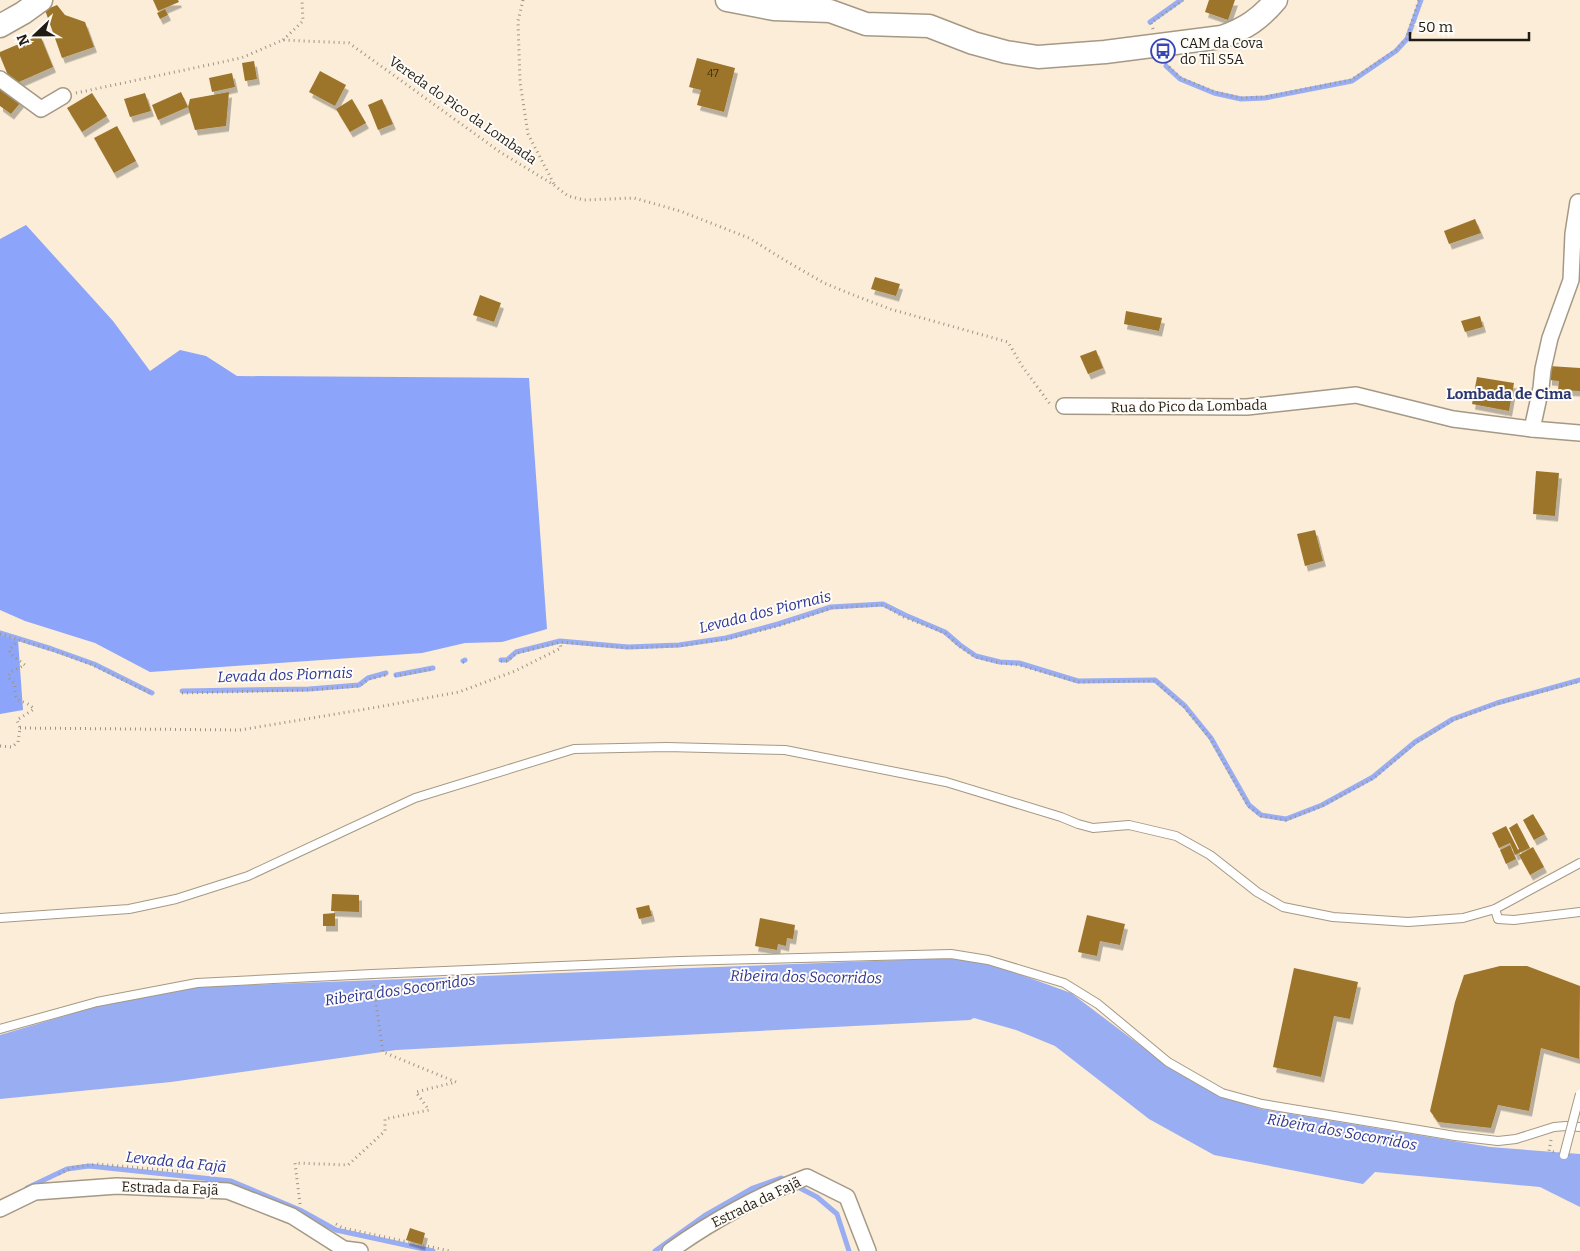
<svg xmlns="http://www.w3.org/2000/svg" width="1580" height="1251" font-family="Bitter,serif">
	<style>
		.forest { fill: #8ca4f9 }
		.water { fill: #99adf2 }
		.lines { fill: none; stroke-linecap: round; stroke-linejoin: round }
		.stream { stroke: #99adf2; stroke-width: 5 }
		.building { fill: #9c742c; filter: url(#shadow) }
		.lane-casing { stroke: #a59985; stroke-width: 10 }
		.street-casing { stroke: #a59985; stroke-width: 18 }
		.secondary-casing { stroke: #a59985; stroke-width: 25 }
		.path { stroke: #9e9485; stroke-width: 3; stroke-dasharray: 1 4; stroke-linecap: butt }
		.lane { stroke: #fff; stroke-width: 8 }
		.street { stroke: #fff; stroke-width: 15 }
		.secondary { stroke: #fff; stroke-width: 22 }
		.lane-bridge-casing { stroke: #a59985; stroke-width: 10; stroke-linecap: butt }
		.lane-bridge { stroke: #fff; stroke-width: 8 }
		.labels { text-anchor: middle; stroke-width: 4; stroke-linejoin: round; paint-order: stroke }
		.number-label { font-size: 11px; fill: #3f321a }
		.poi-label { font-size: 14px; fill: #201c14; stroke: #fffcf8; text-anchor: start }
		.street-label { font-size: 14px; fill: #201c14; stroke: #fffcf8 }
		.neighbourhood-label { font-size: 15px; font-weight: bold; fill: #2a3670; stroke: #fffcf8 }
		.water-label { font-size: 15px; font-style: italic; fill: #293595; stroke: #fffcf8 }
	</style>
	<defs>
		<filter id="shadow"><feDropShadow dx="3" dy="5.5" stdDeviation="0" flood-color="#0004"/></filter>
	</defs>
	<rect width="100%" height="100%" fill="#fbedd8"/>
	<g class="forest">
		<polygon points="26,225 113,321 150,371 180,350 206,356 237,376 529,378 547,629 502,642 465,643 422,653 150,672 95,643 25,621 0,610 0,239"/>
		<polygon points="0,633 18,640 23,710 0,714"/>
	</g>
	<polygon class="water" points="953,958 988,963 1071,993 1165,1064 1219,1095 1261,1109 1490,1147 1580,1154 1580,1207 1540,1187 1375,1172 1363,1184 1214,1155 1149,1119 1055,1046 1016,1030 974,1018 970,1020 396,1050 171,1082 0,1099 0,1035 98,1006 197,987"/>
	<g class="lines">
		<g class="stream">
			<polyline points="1150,22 1181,0"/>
			<polyline points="1166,66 1180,79 1214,93 1241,99 1265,98 1352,81 1396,51 1407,39 1421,0"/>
			<polyline points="0,633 52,649 94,664 152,693"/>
			<polyline points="501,660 507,660 516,652 560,641 628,647 679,645 726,638 778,624 831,607 883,604 905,615 945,632 960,645 976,656 1000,662 1019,663 1078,681 1155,680 1185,706 1211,738 1249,805 1261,815 1286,819 1322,805 1373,777 1415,742 1453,719 1497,703 1580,680"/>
			<polyline points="463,661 465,660"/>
			<polyline points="396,675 433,668"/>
			<polyline points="182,691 309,689 359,685 368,678 386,673"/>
			<polyline points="796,1186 817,1197 837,1214 849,1251"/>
			<polyline points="27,1188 67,1169 89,1166 231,1181 300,1210 336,1230 433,1251"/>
			<polyline points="655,1251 704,1216 753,1188 781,1178 788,1182"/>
		</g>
	</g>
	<g class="building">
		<polygon points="153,0 178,0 179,2 158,11"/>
		<polygon points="1209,0 1235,0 1228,20 1205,12"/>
		<polygon points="57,5 65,15 85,22 94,47 62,58 45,10"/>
		<polygon points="165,9 168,15 160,19 157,13"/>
		<polygon points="40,35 53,67 12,85 0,56 0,52"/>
		<polygon points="697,58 735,68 724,112 697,105 701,90 689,87"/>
		<polygon points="254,61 257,79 245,81 242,63"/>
		<polygon points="320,71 346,85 335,106 309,92"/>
		<polygon points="232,73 235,87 212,92 209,78"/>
		<polygon points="0,85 21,102 11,114 0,106"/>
		<polygon points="181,92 188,107 158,120 152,105"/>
		<polygon points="229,92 226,126 195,130 188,107 190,99"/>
		<polygon points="92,93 107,116 82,132 67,108"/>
		<polygon points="145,93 151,111 130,117 124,99"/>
		<polygon points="352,99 366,123 350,132 336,109"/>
		<polygon points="382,99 393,124 378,130 368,105"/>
		<polygon points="117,126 136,161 114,173 94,138"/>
		<polygon points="1475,219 1481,233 1449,244 1444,231"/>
		<polygon points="875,277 900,284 896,296 871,289"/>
		<polygon points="480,295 501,303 494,322 473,315"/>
		<polygon points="1126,311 1162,318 1159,331 1124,324"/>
		<polygon points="1480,316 1483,327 1465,332 1461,321"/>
		<polygon points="1096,350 1103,368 1088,374 1080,356"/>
		<polygon points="1549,366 1580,368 1580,391 1558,390 1559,381 1549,380"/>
		<polygon points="1477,377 1514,383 1509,411 1472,404"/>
		<polygon points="1536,471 1559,473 1555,516 1533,514"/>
		<polygon points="1315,530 1323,561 1305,566 1297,534"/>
		<polygon points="1533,814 1545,834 1534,840 1523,820"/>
		<polygon points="1517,823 1530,848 1515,855 1510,843 1499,848 1492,833 1506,826 1518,850 1519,849 1509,828"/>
		<polygon points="1510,845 1516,859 1506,864 1500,850"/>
		<polygon points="1533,847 1544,867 1530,875 1519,855"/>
		<polygon points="332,894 359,895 359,912 331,911"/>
		<polygon points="649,905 652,916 639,919 636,908"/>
		<polygon points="335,913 335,926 323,926 323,914"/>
		<polygon points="1087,915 1125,924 1120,945 1100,941 1097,956 1078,952"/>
		<polygon points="760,918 795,925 793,939 787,938 786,946 778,944 777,950 755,946"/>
		<polygon points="1500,966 1527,966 1580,986 1579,1059 1541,1048 1529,1111 1498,1105 1491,1128 1438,1122 1430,1111 1455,1002 1464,975"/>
		<polygon points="1294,968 1358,982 1350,1019 1334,1016 1321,1077 1273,1067"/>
		<polygon points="410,1228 425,1233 422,1245 406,1240"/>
	</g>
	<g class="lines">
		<g class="lane-casing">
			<g id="lane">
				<polyline points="1495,909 1498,919 1514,920 1580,912"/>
				<polyline points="0,918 129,909 176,899 248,876 415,798 574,749 667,747 785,750 946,782 1061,817 1078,824 1093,828 1129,825 1176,836 1210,855 1257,892 1283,907 1333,917 1408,922 1463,918 1495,909 1580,863"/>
				<polyline points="0,1029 97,1002 197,983 372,974 680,961 951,954 988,960 1064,983 1098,1004 1168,1062 1222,1093 1262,1104 1455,1136 1498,1141 1516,1139 1554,1127 1566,1126 1580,1127"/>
			</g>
		</g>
		<g class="street-casing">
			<g id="street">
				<polyline points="0,79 41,109 63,96"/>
				<polyline points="1064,406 1247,407 1356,395 1453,419 1532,429 1580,433"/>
				<polyline points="1532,429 1541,388 1543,369 1550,338 1571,280 1573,234 1578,202"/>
				<polyline points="0,1209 35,1192 117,1186 228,1191 292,1216 344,1249 360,1251"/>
				<path d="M 670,1251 C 710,1222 761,1194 807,1177 L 847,1197 L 868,1251"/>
			</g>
		</g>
		<g class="secondary-casing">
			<g id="secondary">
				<path d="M 727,0 L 774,9 L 830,11 L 866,24 L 929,26 L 973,43 L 1006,52 L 1038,57 L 1105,52 L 1222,37 C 1245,29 1260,19 1276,0"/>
				<polyline points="0,26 23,13 41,0"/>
			</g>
		</g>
		<g class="path">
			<polyline points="523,0 518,21 520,82 528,134 554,184"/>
			<polyline points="1153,29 1151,23 1183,0"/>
			<polyline points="283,40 303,21 302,0"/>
			<polyline points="1166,63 1167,65 1181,78 1215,92 1241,98 1265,97 1351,80 1396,50 1406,39 1419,0"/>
			<polyline points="76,93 241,58 283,40 349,43 500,152 554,185 568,196 584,200 634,198 680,211 749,238 786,261 824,283 856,296 890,309 1008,342 1022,366 1050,404"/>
			<polyline points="0,634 52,650 93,665 152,694"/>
			<polyline points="501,661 507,661 517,653 560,642 628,648 679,646 727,639 778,626 832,608 883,605 904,617 945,633 959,646 975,657 1000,663 1019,665 1078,682 1155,681 1184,707 1210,738 1248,806 1261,816 1286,820 1322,806 1374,778 1415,743 1453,720 1497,704 1580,681"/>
			<polyline points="463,662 465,662"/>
			<polyline points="395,676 433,669"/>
			<polyline points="182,693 309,690 359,686 369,679 386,675"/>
			<polyline points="20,728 240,730 378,707 459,692 515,671 561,648 560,642"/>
			<path d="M 0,746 L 12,747 L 18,742 L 20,728 L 17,720 L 34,709 C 22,696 14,708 15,684 L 8,677 L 10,672 L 25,665 L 12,655 L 9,650 L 18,640"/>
			<polyline points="1551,1140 1549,1151 1554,1152"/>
			<polyline points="59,1174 74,1167 97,1164 186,1172"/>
			<polyline points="300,1204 295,1163 348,1165 385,1131 385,1119 429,1110 416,1092 456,1082 383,1052 373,983"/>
			<polyline points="336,1224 343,1228 450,1251"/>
		</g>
		<use href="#lane" class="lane"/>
		<use href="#street" class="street"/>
		<use href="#secondary" class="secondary"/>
		<g class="lane-bridge-casing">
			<polyline id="lane-bridge" points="1564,1155 1580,1094"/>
		</g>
		<use href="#lane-bridge" class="lane-bridge"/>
	</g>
	<defs>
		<g id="bus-ring" transform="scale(1.25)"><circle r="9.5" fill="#fffcf8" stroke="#3645b8" stroke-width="1.5"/><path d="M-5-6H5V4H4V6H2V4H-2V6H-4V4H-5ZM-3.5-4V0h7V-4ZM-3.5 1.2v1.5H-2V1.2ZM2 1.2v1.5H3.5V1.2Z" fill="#3645b8"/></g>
	</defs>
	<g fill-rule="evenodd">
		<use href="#bus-ring" x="1163" y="51"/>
	</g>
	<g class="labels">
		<g class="number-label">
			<text x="713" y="77">47</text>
		</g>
		<g class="poi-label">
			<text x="1180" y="48">CAM da Cova<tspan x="1180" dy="16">do Til S5A</tspan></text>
		</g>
		<g class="street-label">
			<text transform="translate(463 110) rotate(35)" y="5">Vereda do Pico da Lombada</text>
			<text transform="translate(1189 406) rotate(-1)" y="5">Rua do Pico da Lombada</text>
			<text transform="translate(170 1188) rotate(2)" y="5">Estrada da Fajã</text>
			<text transform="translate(756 1202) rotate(-26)" y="5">Estrada da Fajã</text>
		</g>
		<g class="neighbourhood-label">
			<text x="1509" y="399">Lombada de Cima</text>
		</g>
		<g class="water-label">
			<text transform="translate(765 612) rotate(-14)" y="5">Levada dos Piornais</text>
			<text transform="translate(285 675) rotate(-2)" y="5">Levada dos Piornais</text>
			<text transform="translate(806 977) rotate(1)" y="5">Ribeira dos Socorridos</text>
			<text transform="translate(400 990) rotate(-8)" y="5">Ribeira dos Socorridos</text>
			<text transform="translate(1342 1132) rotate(10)" y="5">Ribeira dos Socorridos</text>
			<text transform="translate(176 1162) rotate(6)" y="5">Levada da Fajã</text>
		</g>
	</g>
	<g transform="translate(35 35) rotate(248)" stroke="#fffcf8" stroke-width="4" paint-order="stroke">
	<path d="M0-4L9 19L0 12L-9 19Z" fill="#201c14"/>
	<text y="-8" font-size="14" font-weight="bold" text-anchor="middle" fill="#201c14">N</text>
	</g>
	<path d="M1410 32v8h119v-8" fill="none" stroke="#201c14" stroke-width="2.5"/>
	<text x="1418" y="32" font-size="15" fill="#201c14" stroke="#fffcf8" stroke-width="4" paint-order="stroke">50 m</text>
</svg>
